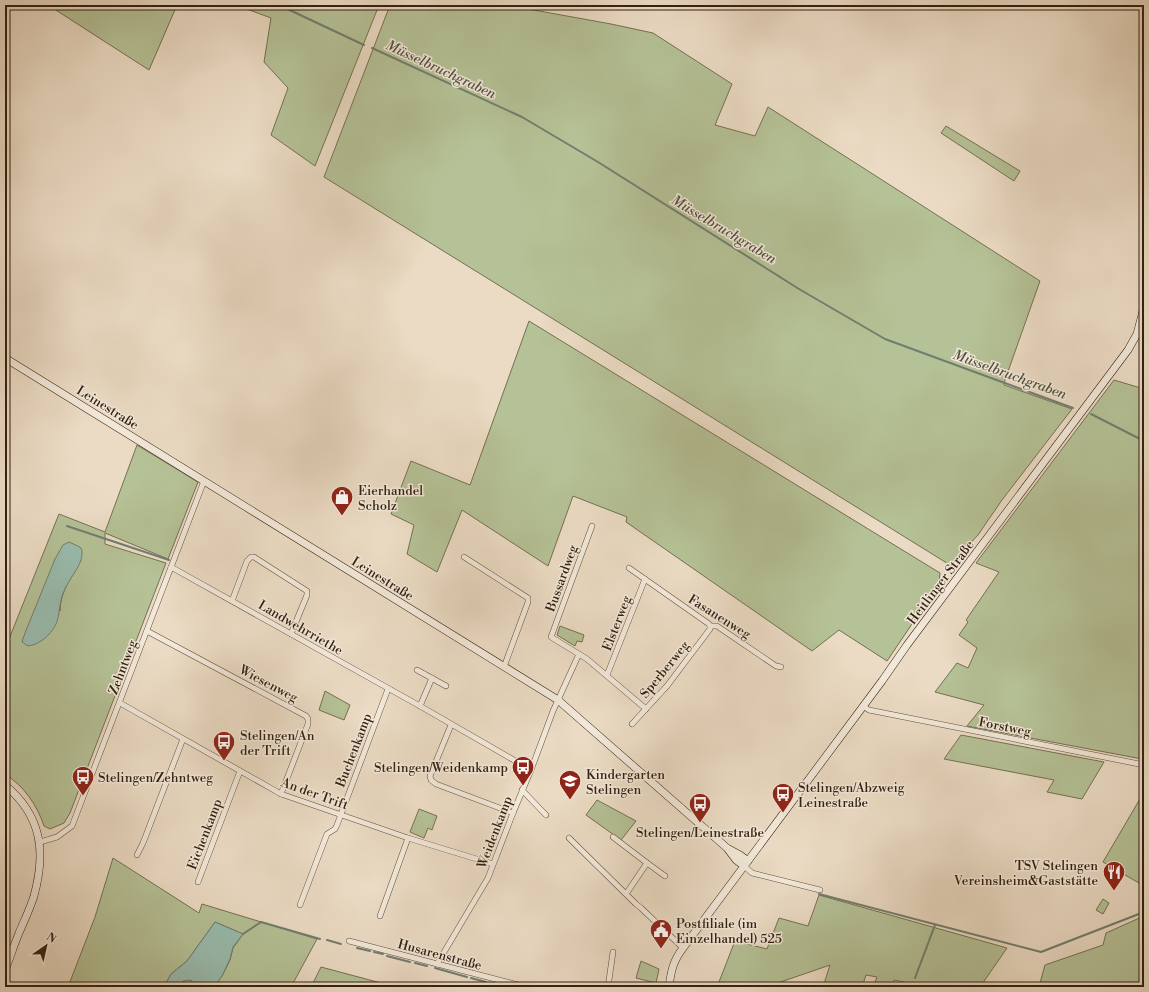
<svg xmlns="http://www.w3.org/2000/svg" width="1149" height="992" font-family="'Libre Bodoni',serif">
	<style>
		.green { fill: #b5c196; stroke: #747053; fill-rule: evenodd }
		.water { fill: #99bcae; stroke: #717e6f }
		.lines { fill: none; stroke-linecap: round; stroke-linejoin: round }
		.stream { stroke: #717e6f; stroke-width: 2 }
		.street-casing { stroke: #624f3d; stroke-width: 6 }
		.secondary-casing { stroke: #342010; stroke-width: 8 }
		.street { stroke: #f2e8d9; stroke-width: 5 }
		.secondary { stroke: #f2e8d9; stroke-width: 7 }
		.labels { text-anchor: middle; stroke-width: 3; stroke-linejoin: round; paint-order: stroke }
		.street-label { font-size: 13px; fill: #342010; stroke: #f2e8d9 }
		.poi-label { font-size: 13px; fill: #342010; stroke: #f2e8d9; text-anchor: start }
		.water-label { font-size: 14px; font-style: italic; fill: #524f3f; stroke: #f2e8d9 }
	</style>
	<rect width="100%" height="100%" fill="#ebdbc4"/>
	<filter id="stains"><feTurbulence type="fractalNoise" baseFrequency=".005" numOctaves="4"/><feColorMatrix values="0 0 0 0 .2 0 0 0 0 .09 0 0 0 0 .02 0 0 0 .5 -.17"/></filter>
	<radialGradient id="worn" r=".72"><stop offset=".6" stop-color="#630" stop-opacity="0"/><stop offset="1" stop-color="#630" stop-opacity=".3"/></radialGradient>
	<g class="green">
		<polygon points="48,5 177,5 149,70"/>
		<polygon points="236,5 379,5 315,166 271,135 288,88 264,62 271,18"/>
		<polygon points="390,5 506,5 611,24 653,33 732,84 715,125 755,136 768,107 1040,281 1005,380 1004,385 1072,409 1002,500 978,535 950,565 324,177"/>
		<polygon points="946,126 1020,171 1014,181 941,133"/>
		<polygon points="529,321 940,573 939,584 887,661 839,630 812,651 626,522 627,517 573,496 548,566 462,510 437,572 407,554 414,525 391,514 411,461 470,485"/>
		<polygon points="1114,380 1144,389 1144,757 1142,759 967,726 984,705 935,692 957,663 968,668 977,648 959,635 968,622 966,620 999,572 976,563"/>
		<path d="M 137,445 L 198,482 L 168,559 L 105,533 L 105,544 L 166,563 L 70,813 L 64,823 L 50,829 L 44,826 C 37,805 24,786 5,774 L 5,649 L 59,514 L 105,532 ZM 55,559 L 81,560 C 72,576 60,592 60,611 Z"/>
		<polygon points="560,626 584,635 582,642 577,641 575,646 557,635"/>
		<polygon points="325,691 350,705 344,720 319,710"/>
		<polygon points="961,735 1104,762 1082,799 1047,792 1054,780 944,759"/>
		<polygon points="1144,792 1144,886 1103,862"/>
		<polygon points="597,800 636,821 621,840 586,815"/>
		<polygon points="419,809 437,816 432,830 428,828 424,838 410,832"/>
		<polygon points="113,858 199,913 202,904 317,939 291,987 214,987 222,976 230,960 233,948 243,934 215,922 187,961 171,974 164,987 68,987 95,917"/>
		<polygon points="819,895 1007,948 980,987 927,987 894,980 891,987 873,987 877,977 866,975 862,987 823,987 830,965 769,986 769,987 717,987 735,941 767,949 779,918 808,926"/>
		<polygon points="1103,899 1109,903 1103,914 1096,910"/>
		<polygon points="1144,916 1144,963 1139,987 1039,987 1045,965 1103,945 1106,933"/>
		<polygon points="641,961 659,969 656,983 636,978"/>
		<polygon points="321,967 396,987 311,987"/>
		<polygon points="191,980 196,987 179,987 183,981"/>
	</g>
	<g class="water">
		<path d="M 69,542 L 80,547 L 82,550 C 82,553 82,557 81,560 C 78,569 69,580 65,589 C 55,609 65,621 44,639 C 38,643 35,645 28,646 L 22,642 L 25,633 L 55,559 L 63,545 Z"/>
		<polygon points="215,922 243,934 233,947 230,959 222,976 214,987 196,987 191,980 183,981 179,987 164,987 171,974 187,961"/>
	</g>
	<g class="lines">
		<g class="stream">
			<polyline points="279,5 364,45"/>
			<polyline points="372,48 522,117 598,162 799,289 885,339 1073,408"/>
			<polyline points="1091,414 1144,441"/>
			<polyline points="67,526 169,560"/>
			<polyline points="819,894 1041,952 1144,912"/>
			<polyline points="243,934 261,922 320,939"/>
			<polyline points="327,940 341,944"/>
			<polyline points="357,948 370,951"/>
			<polyline points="374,952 383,954"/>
			<polyline points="387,956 410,962"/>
			<polyline points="415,963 427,966"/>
			<polyline points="435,968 467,977"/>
			<polyline points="471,978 486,982"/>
			<polyline points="915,978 935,925"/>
			<polyline points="1141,987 1144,974"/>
		</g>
		<g class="street-casing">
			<g id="street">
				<polyline points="592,526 551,637 587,659 646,709"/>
				<polyline points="464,557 528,598 528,602 504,667"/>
				<polyline points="171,567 420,706 531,770"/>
				<polyline points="629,568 709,624 710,626 717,626 776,666 781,667"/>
				<polyline points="232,601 247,561 251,557 254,557 257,559 307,591 307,595 291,634"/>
				<polyline points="147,631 306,716 308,719 308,724 281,794"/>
				<polyline points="417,670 446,686"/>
				<polyline points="607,675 645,579"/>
				<polyline points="120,703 281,794 408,838 493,864"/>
				<polyline points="420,706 432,678"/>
				<polyline points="863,706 869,710 1144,765"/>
				<polyline points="632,724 667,686 710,629 710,626"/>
				<polyline points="451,725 430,776 431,780 436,784 513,813"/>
				<polyline points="522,790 546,815"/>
				<polyline points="613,837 647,863 626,894"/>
				<polyline points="569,838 636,904 641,908 683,948"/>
				<polyline points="40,842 57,837 72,826 204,481"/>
				<polyline points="137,855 143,843 183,739"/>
				<polyline points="647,863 665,876"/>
				<polyline points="744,866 752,873 820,890"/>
				<polyline points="198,882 240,771"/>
				<polyline points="300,905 327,834 335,829 337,825 388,689"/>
				<polyline points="380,916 408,838"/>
				<polyline points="349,941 526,987"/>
				<polyline points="437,964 488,878 513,813 531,770 553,711 579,654"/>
				<polyline points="608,987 613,952"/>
			</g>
		</g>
		<g class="secondary-casing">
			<g id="secondary">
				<polyline points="5,358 558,700 727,848 736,860 744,866"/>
				<path d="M 5,785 C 42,816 46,852 34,896 C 30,909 24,921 19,933 C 14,945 10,958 5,970"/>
				<polyline points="729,849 740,855 748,861"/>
				<path d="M 669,987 C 671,971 673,961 683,948 L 882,681 L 907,645 L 1128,350 L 1137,334 L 1144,307"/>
			</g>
		</g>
		<use href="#street" class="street"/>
		<use href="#secondary" class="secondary"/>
	</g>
	<defs>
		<g id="shop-pin" transform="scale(1.15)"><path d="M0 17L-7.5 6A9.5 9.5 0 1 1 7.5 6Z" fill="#8f2418" stroke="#f2e8d9"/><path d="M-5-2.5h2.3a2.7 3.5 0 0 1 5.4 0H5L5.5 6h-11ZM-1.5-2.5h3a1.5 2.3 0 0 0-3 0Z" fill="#fff"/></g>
		<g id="bus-pin" transform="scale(1.15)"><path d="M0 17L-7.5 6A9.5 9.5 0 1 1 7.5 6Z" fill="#8f2418" stroke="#f2e8d9"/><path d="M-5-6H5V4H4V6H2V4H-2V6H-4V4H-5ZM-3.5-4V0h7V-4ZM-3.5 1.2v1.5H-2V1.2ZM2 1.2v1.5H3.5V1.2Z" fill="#fff"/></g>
		<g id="school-pin" transform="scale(1.15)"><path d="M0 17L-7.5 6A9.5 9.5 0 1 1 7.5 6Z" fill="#8f2418" stroke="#f2e8d9"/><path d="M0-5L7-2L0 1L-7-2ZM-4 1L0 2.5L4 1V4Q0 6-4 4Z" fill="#fff"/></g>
		<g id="restaurant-pin" transform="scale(1.15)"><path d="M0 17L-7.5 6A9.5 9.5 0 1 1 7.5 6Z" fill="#8f2418" stroke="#f2e8d9"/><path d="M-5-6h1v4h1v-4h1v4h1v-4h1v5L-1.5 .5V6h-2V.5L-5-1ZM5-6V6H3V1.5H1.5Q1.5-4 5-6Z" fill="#fff"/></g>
		<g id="civic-pin" transform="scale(1.15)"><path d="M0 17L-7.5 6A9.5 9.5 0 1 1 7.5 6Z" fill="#8f2418" stroke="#f2e8d9"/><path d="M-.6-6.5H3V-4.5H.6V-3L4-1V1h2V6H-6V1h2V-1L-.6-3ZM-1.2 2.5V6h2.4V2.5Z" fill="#fff"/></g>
	</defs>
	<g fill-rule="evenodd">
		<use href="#shop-pin" x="342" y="497"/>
		<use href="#bus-pin" x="224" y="742"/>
		<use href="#bus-pin" x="523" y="767"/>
		<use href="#bus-pin" x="83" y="777"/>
		<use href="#school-pin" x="570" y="781"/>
		<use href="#bus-pin" x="783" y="794"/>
		<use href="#bus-pin" x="700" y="804"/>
		<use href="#restaurant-pin" x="1114" y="872"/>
		<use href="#civic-pin" x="661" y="930"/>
	</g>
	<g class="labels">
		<g class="street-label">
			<text transform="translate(108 407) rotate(32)" y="5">Leinestraße</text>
			<text transform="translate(383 578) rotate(32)" y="5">Leinestraße</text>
			<text transform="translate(561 578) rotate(-70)" y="5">Bussardweg</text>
			<text transform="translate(940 582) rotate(-53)" y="5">Heitlinger Straße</text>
			<text transform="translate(720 616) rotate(32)" y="5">Fasanenweg</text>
			<text transform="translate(616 623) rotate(-69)" y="5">Elsterweg</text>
			<text transform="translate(301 627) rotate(30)" y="5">Landwehrriethe</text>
			<text transform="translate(122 667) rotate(-69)" y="5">Zehntweg</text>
			<text transform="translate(664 669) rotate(-51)" y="5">Sperberweg</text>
			<text transform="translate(269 683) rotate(28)" y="5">Wiesenweg</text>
			<text transform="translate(1005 726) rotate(11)" y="5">Forstweg</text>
			<text transform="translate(353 750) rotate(-69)" y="5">Buchenkamp</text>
			<text transform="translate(315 793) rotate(20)" y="5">An der Trift</text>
			<text transform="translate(494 832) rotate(-69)" y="5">Weidenkamp</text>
			<text transform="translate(204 834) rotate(-69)" y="5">Eichenkamp</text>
			<text transform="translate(440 954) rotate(15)" y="5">Husarenstraße</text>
		</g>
		<g class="poi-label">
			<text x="358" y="495">Eierhandel<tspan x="358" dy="15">Scholz</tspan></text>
			<text x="240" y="740">Stelingen/An<tspan x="240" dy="15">der Trift</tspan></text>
			<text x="508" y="772" text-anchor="end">Stelingen/Weidenkamp</text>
			<text x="586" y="779">Kindergarten<tspan x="586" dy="15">Stelingen</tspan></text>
			<text x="98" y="782">Stelingen/Zehntweg</text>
			<text x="798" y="792">Stelingen/Abzweig<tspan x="798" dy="15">Leinestraße</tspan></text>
			<text x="700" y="837" text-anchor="middle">Stelingen/Leinestraße</text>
			<text x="1098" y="870" text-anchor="end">TSV Stelingen<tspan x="1098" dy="15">Vereinsheim&amp;Gaststätte</tspan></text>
			<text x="676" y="928">Postfiliale (im<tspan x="676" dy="15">Einzelhandel) 525</tspan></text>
		</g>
		<g class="water-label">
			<text transform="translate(441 69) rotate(25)" y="5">Müsselbruchgraben</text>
			<text transform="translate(724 229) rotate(31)" y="5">Müsselbruchgraben</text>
			<text transform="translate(1010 374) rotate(20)" y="5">Müsselbruchgraben</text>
		</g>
	</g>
	<rect width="1149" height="992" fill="none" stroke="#ebdbc4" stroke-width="20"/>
	<rect x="6" y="6" width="1137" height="980" fill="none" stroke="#342010" stroke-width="2"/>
	<rect x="10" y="10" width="1129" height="972" fill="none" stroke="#342010"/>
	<g transform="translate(46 946) rotate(34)" stroke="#f2e8d9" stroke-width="3" paint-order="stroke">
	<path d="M0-3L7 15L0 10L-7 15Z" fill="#342010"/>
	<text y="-6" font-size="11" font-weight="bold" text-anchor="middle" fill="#342010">N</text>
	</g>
	<rect width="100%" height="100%" filter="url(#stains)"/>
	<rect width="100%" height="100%" fill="url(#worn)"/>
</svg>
